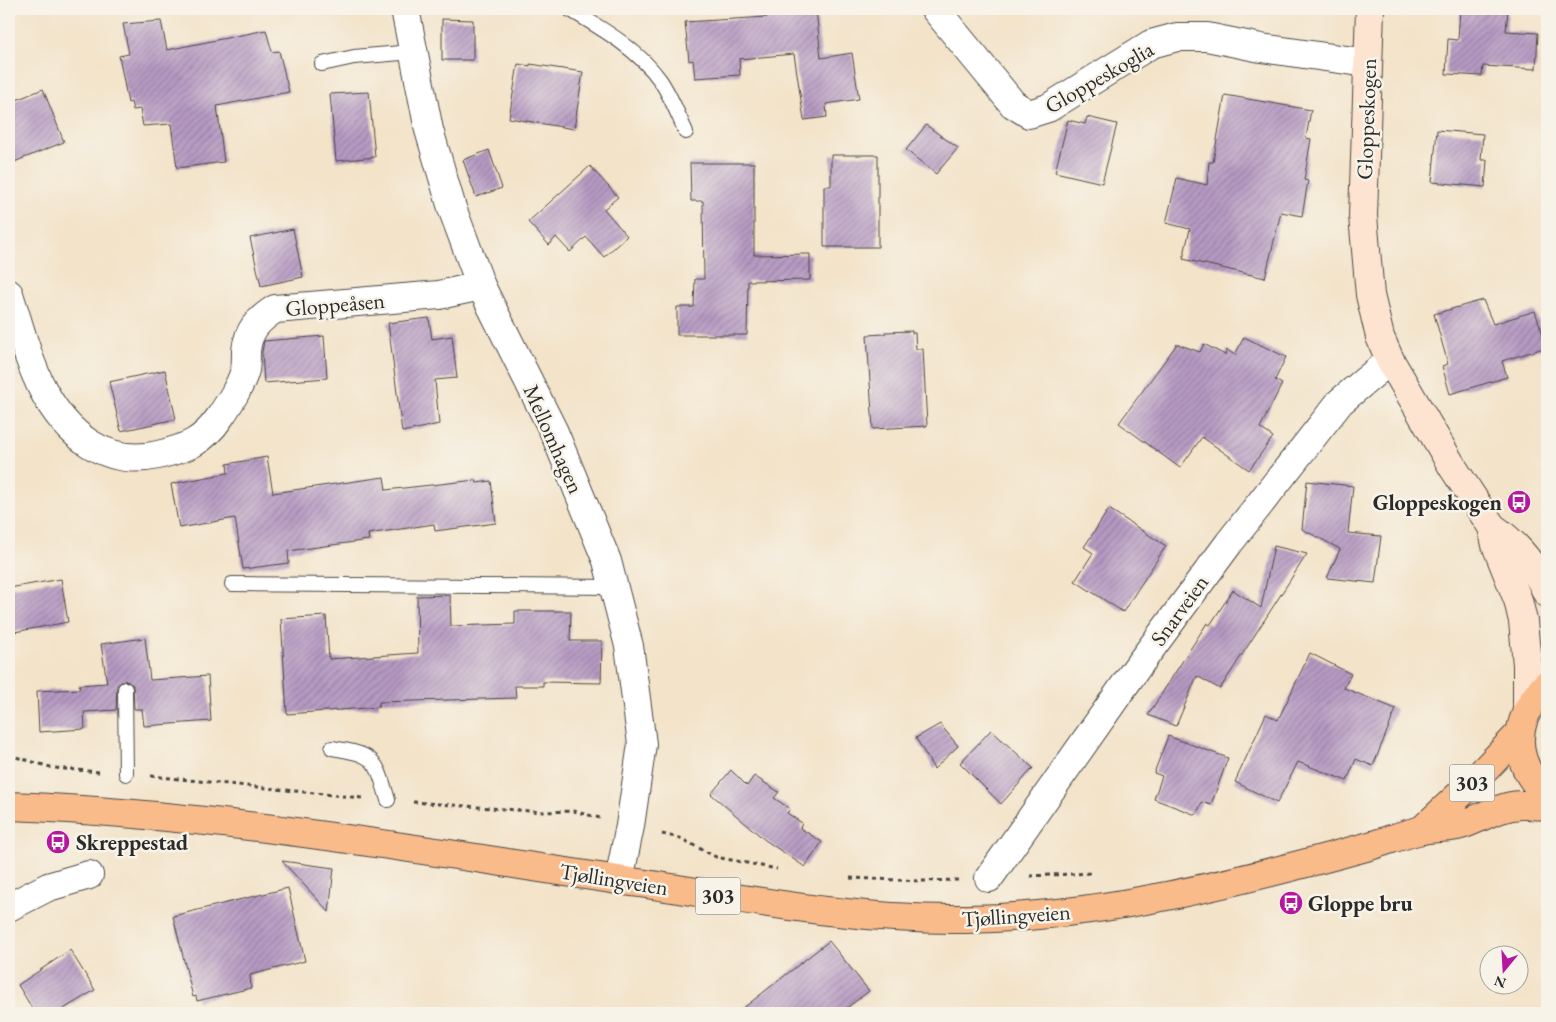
<svg xmlns="http://www.w3.org/2000/svg" width="1556" height="1022" font-family="'EB Garamond',serif">
	<style>
		.building { fill: url(#building-hatch) }
		.lines { fill: none; stroke-linecap: round; stroke-linejoin: round }
		.service-casing { stroke: #494743; stroke-width: 16 }
		.minor-casing { stroke: #494743; stroke-width: 30 }
		.secondary-casing { stroke: #494743; stroke-width: 30 }
		.primary-casing { stroke: #494743; stroke-width: 30 }
		.path { stroke: #494743; stroke-width: 3; stroke-dasharray: 4 4; stroke-linecap: butt }
		.service { stroke: #fff; stroke-width: 14 }
		.minor { stroke: #fff; stroke-width: 28 }
		.secondary { stroke: #fde4d1; stroke-width: 28 }
		.primary { stroke: #fabb8b; stroke-width: 28 }
		.labels { text-anchor: middle; stroke-width: 5; stroke-linejoin: round; paint-order: stroke }
		.shield { fill: #f7f3e8; stroke: #686764; stroke-width: 1 }
		.shield-label { font-size: 21px; font-weight: bold; fill: #2b2b2b }
		.street-label { font-size: 22px; fill: #2b2b2b; stroke: #f7f3e8 }
		.poi-label { font-size: 22px; font-weight: bold; fill: #2b2b2b; stroke: #f7f3e8; text-anchor: start }
	</style>
	<defs>
		<pattern id="building-hatch" width="6" height="6" patternUnits="userSpaceOnUse" patternTransform="scale(1.25)"><rect width="6" height="6" fill="#b69ac3"/><path d="M-1 1l2-2M0 6l6-6M5 7l2-2" fill="none" stroke="#947e9f"/></pattern>
	</defs>
	<rect width="100%" height="100%" fill="#f7f3e8"/>
	<filter id="ink" filterUnits="userSpaceOnUse"><feTurbulence type="fractalNoise" baseFrequency=".02" numOctaves="2"/><feDisplacementMap in="SourceGraphic" scale="10" xChannelSelector="R" yChannelSelector="G"/><feConvolveMatrix kernelMatrix="1 2 1 2 8 2 1 2 1" color-interpolation-filters="sRGB"/></filter>
	<filter id="wash" filterUnits="userSpaceOnUse"><feTurbulence type="fractalNoise" baseFrequency=".0096" numOctaves="4" result="noise"/><feDisplacementMap in="SourceGraphic" scale="20" xChannelSelector="R" yChannelSelector="G"/><feGaussianBlur stdDeviation="1.12" result="paint"/><feColorMatrix in="noise" values="0 0 0 0 0 0 0 0 0 0 0 0 0 0 0 0 0 1.4 0 .05"/><feComposite in="paint" operator="in"/></filter>
	<g filter="url(#wash)">
		<rect width="100%" height="100%" fill="#f3e3c9"/>
		<g id="blocks">
			<g class="building">
				<polygon points="816,9 821,58 852,53 859,99 826,104 827,117 804,120 794,54 739,59 740,75 695,78 693,60 689,61 685,22 767,17 766,14"/>
				<polygon points="1460,9 1508,9 1506,31 1538,33 1536,69 1483,66 1482,76 1446,74 1448,39 1458,40"/>
				<polygon points="442,19 473,20 473,60 442,60"/>
				<polygon points="161,21 167,50 266,30 272,52 279,51 289,92 217,106 224,162 177,168 171,124 143,126 140,109 133,110 131,102 128,103 119,56 129,54 123,24"/>
				<polygon points="518,64 530,66 530,64 583,72 574,129 509,118"/>
				<polygon points="43,89 64,142 9,164 9,103"/>
				<polygon points="369,92 375,157 336,161 330,94"/>
				<polygon points="1225,95 1311,110 1306,138 1311,139 1304,180 1308,181 1302,216 1281,212 1265,278 1183,259 1190,229 1166,223 1177,178 1207,185 1209,162 1213,162"/>
				<polygon points="1087,117 1117,124 1102,183 1055,172 1068,120 1085,124"/>
				<polygon points="926,125 958,148 936,174 906,150"/>
				<polygon points="1437,130 1483,134 1481,160 1487,160 1485,187 1432,182"/>
				<polygon points="489,150 502,188 476,197 463,160"/>
				<polygon points="831,155 878,155 878,247 824,247 824,186 831,186"/>
				<polygon points="690,163 754,163 754,255 810,254 810,280 748,281 747,335 677,335 677,307 694,307 695,279 704,279 703,201 691,201"/>
				<polygon points="590,166 618,197 604,209 627,236 604,257 586,237 570,252 556,237 549,245 528,222"/>
				<polygon points="293,229 303,277 261,286 250,238"/>
				<polygon points="1483,300 1493,324 1535,311 1547,347 1502,361 1507,377 1450,394 1442,366 1448,364 1434,314"/>
				<polygon points="429,318 432,339 452,336 457,378 435,380 439,424 402,432 388,323"/>
				<polygon points="912,331 912,333 915,333 916,349 923,349 927,426 873,429 867,335 885,334 885,332"/>
				<polygon points="324,336 327,378 264,383 262,352 264,341"/>
				<polygon points="1244,337 1286,357 1275,380 1282,384 1260,428 1273,437 1249,470 1202,437 1180,468 1119,423 1177,344 1200,352 1204,344 1225,355 1227,350 1235,355"/>
				<polygon points="165,370 176,419 121,431 109,382"/>
				<polygon points="267,457 273,493 384,477 386,490 476,480 477,483 491,481 496,523 435,531 434,524 368,534 369,540 288,551 289,563 243,569 235,518 179,528 171,484 228,473 227,464"/>
				<polygon points="1307,481 1353,486 1348,533 1381,536 1375,583 1327,578 1340,549 1302,529"/>
				<polygon points="1109,509 1166,546 1123,612 1075,581 1093,553 1084,547"/>
				<polygon points="1274,546 1307,554 1220,689 1197,676 1176,726 1148,715 1207,623 1210,625 1233,590 1261,608"/>
				<polygon points="61,579 68,622 9,633 9,588"/>
				<polygon points="450,595 451,626 515,624 515,611 571,611 570,641 602,641 601,683 543,682 543,686 515,686 516,698 379,702 379,707 287,714 281,619 326,616 329,659 418,653 417,596"/>
				<polygon points="145,638 150,680 208,676 211,721 144,726 142,709 134,709 133,685 124,680 117,685 116,710 84,712 85,729 39,732 37,691 80,689 79,685 107,683 101,644"/>
				<polygon points="1310,653 1351,674 1344,688 1396,709 1373,766 1356,759 1347,781 1298,762 1277,803 1235,782 1266,714 1278,720"/>
				<polygon points="940,724 958,746 934,769 916,738"/>
				<polygon points="991,730 1033,768 1001,804 960,763"/>
				<polygon points="1168,736 1228,758 1211,805 1202,802 1196,815 1154,799 1162,776 1154,773"/>
				<polygon points="731,770 747,786 754,776 779,792 774,798 790,809 787,813 802,823 800,828 822,842 805,867 765,840 711,794"/>
				<polygon points="282,861 334,868 329,912"/>
				<polygon points="288,888 305,961 250,975 251,988 197,1001 196,996 193,997 173,916"/>
				<polygon points="829,941 869,991 840,1013 737,1013"/>
				<polygon points="70,950 95,990 57,1013 35,1013 18,985"/>
			</g>
		</g>
	</g>
	<g filter="url(#ink)">
		<use href="#blocks" fill-opacity="0" stroke="#494743" stroke-width="1"/>
		<g class="lines">
			<g class="service-casing">
				<g id="service">
					<path d="M 569,9 C 601,28 638,49 660,80 C 671,96 678,115 686,132"/>
					<polyline points="322,64 354,57 413,52"/>
					<polyline points="232,584 614,587"/>
					<polyline points="125,689 126,774"/>
					<path d="M 332,748 C 376,755 376,759 388,800"/>
				</g>
			</g>
			<g class="minor-casing">
				<g id="minor">
					<polyline points="405,9 429,130 452,208 481,286 554,432 607,561 629,646 642,744 630,826 619,880"/>
					<polyline points="935,9 1013,104 1029,114 1048,108 1151,44 1177,37 1207,37 1261,48 1368,63"/>
					<path d="M 9,294 C 19,325 28,361 43,390 C 67,435 106,467 158,455 C 187,448 203,442 220,417 C 230,402 240,387 245,370 C 246,364 246,357 246,351 C 248,330 258,320 275,309 L 439,295 L 481,286"/>
					<polyline points="989,878 1138,666 1229,543 1340,402 1390,360"/>
					<polyline points="9,907 48,887 89,875"/>
				</g>
			</g>
			<g class="secondary-casing">
				<g id="secondary">
					<polyline points="1370,9 1363,216 1370,295 1380,337 1390,360 1452,466 1492,527 1496,545 1518,600 1523,621 1527,665 1527,710"/>
					<path d="M 1492,527 C 1516,543 1535,566 1547,593"/>
				</g>
			</g>
			<g class="primary-casing">
				<g id="primary">
					<path d="M 1547,684 C 1512,720 1510,760 1547,796"/>
					<path d="M 9,806 C 220,814 430,852 639,883 C 747,899 856,921 966,919 C 1102,917 1235,883 1366,847 C 1384,842 1401,835 1418,831 C 1431,827 1445,829 1457,826 C 1472,823 1486,813 1501,809 C 1516,803 1531,805 1547,806"/>
					<polyline points="1422,830 1471,784 1520,733"/>
				</g>
			</g>
			<g class="path">
				<polyline points="9,755 54,768 100,772"/>
				<polyline points="151,776 362,798"/>
				<polyline points="413,802 543,812 573,811 600,818"/>
				<polyline points="662,834 680,838 716,857 777,869"/>
				<polyline points="1030,876 1093,873"/>
				<polyline points="850,878 922,881 958,880"/>
			</g>
			<use href="#service" class="service"/>
			<use href="#minor" class="minor"/>
			<use href="#secondary" class="secondary"/>
			<use href="#primary" class="primary"/>
		</g>
	</g>
	<defs>
		<g id="bus-disc" transform="scale(1.25)"><circle r="9.5" fill="#b5179e" stroke="#f7f3e8"/><path d="M-5-6H5V4H4V6H2V4H-2V6H-4V4H-5ZM-3.5-4V0h7V-4ZM-3.5 1.2v1.5H-2V1.2ZM2 1.2v1.5H3.5V1.2Z" fill="#fff"/></g>
	</defs>
	<g fill-rule="evenodd">
		<use href="#bus-disc" x="1519" y="502"/>
		<use href="#bus-disc" x="58" y="842"/>
		<use href="#bus-disc" x="1291" y="903"/>
	</g>
	<g class="labels">
		<g class="shield">
			<rect x="1449.5" y="764.5" width="45" height="37" rx="4"/>
			<rect x="695.5" y="877.5" width="45" height="37" rx="4"/>
		</g>
		<g class="shield-label">
			<text x="1472" y="790">303</text>
			<text x="718" y="903">303</text>
		</g>
		<g class="street-label">
			<text transform="translate(1099 77) rotate(-30)" y="8">Gloppeskoglia</text>
			<text transform="translate(1366 119) rotate(-88)" y="8">Gloppeskogen</text>
			<text transform="translate(335 304) rotate(-5)" y="8">Gloppeåsen</text>
			<text transform="translate(554 439) rotate(66)" y="8">Mellomhagen</text>
			<text transform="translate(1179 610) rotate(-54)" y="8">Snarveien</text>
			<text transform="translate(614 879) rotate(9)" y="8">Tjøllingveien</text>
			<text transform="translate(1016 915) rotate(-4)" y="8">Tjøllingveien</text>
		</g>
		<g class="poi-label">
			<text x="1502" y="510" text-anchor="end">Gloppeskogen</text>
			<text x="76" y="850">Skreppestad</text>
			<text x="1308" y="911">Gloppe bru</text>
		</g>
	</g>
	<rect width="1556" height="1022" fill="none" stroke="#f7f3e8" stroke-width="30"/>
	<g transform="translate(1504 970) rotate(198)"><circle r="24" fill="#f7f3e8" stroke="#a5a39c"/>
	<path d="M0-4L9 19L0 12L-9 19Z" fill="#b5179e"/>
	<text y="-8" font-size="14" font-weight="bold" text-anchor="middle" fill="#2b2b2b">N</text>
	</g>
</svg>
